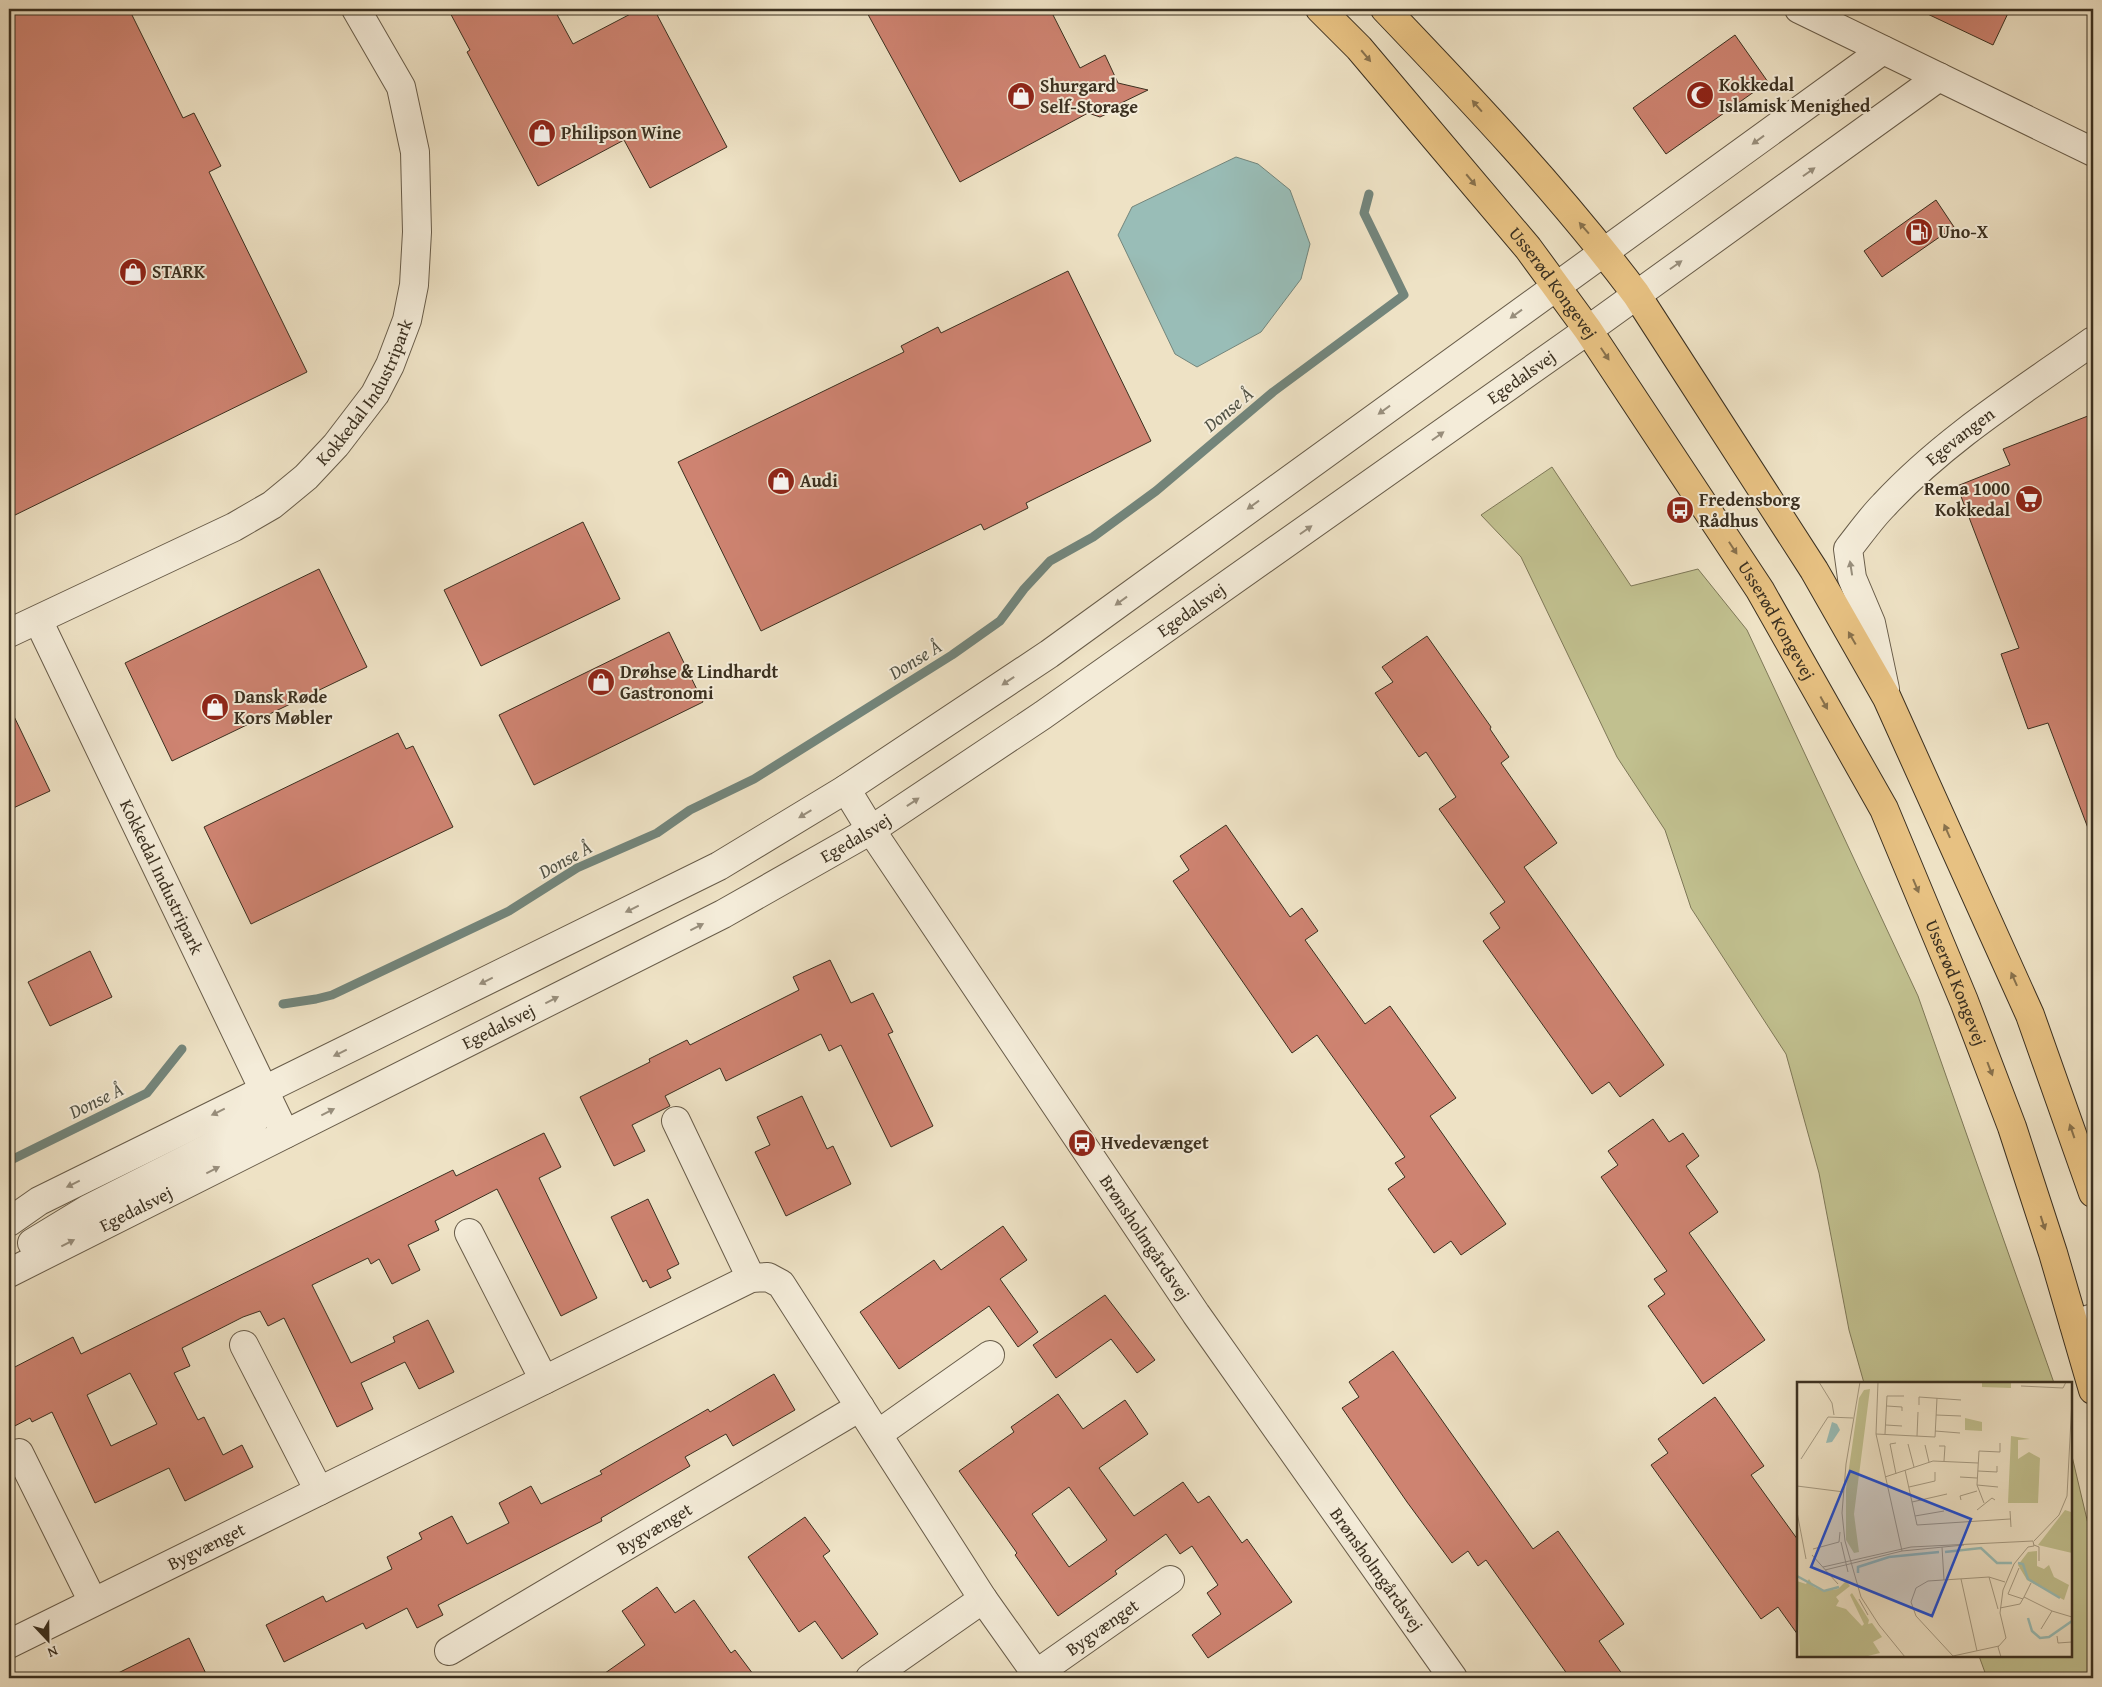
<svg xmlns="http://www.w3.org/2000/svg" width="2102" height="1687" font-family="'Gentium Book Plus',serif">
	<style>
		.green { fill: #c1c08f; stroke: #7e7858 }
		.water { fill: #99bdb7; stroke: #73857b }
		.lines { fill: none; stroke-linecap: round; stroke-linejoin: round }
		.stream { stroke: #73857b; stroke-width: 9 }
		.building { fill: #ce8371; stroke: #3b3020; fill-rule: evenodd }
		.minor-casing { stroke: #685c49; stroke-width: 30 }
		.major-casing { stroke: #3b3020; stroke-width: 30 }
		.minor { stroke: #f4ecd9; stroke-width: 28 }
		.major { stroke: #e7c182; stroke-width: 28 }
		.oneway { fill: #88714c }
		.oneway2 { fill: #988e7c }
		.labels { text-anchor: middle; stroke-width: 4; stroke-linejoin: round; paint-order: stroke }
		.poi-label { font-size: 18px; font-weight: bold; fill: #3b3020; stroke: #f4ecd9; text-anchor: start }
		.street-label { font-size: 18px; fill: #3b3020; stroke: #f4ecd9 }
		.water-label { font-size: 19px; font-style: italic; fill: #525346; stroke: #f4ecd9 }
		.inset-river { fill: none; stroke: #99bdb7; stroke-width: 2.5 }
		.inset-road { fill: none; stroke: #a69b83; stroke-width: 1 }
		.view { fill: #1d4ed8; fill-opacity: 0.15; stroke: #1d4ed8; stroke-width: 2.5 }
		.inset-edge { fill: none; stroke: #3b3020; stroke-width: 2.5 }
	</style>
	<rect width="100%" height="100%" fill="#eee2c5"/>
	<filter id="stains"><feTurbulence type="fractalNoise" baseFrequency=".004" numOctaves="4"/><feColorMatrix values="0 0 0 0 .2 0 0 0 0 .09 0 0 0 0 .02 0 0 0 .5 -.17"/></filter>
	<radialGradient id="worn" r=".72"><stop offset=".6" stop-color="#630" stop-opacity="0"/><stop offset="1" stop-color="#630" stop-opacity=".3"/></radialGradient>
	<g class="green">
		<polygon points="1552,467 1631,586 1698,569 1747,630 1918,996 2054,1383 1864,1383 1849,1330 1819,1173 1786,1054 1691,908 1665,830 1617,757 1521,557 1481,515"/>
		<polygon points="2071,1452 2093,1545 2093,1678 1987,1678 1979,1656 2071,1656"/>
	</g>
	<polygon class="water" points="1236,157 1258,164 1290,190 1310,244 1301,279 1261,332 1197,367 1175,354 1118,235 1132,207"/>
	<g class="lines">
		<g class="stream">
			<polyline points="283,1004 316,999 332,995 509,911 577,868 657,833 690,810 754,779 952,655 1000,621 1024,589 1050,561 1093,537 1156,491 1273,392 1404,295 1364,213 1369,194"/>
			<polyline points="9,1161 147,1093 182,1049"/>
		</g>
	</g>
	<g class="building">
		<polygon points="9,9 129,9 183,118 194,113 221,166 209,172 307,372 9,518"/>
		<polygon points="448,9 554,9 573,44 640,9 654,9 727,147 650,188 624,140 538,186 467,52 470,50"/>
		<polygon points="865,9 1050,9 1080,68 1105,55 1118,83 1148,90 1115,106 1117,109 1100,117 1088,113 960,182"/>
		<polygon points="1917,9 2010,9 1993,45"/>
		<polygon points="1735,35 1768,82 1666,154 1633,108"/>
		<polygon points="1936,200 1954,227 1882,277 1864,251"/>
		<polygon points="1068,271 1151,441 1026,503 1028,508 984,530 981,524 761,631 678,462 904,352 901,346 938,327 941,333"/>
		<polygon points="2093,414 2093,835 2091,836 2048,723 2028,729 2001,654 2019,648 1957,486 2010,465 2003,449"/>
		<polygon points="583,522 620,599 481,666 444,590"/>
		<polygon points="319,569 367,667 172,761 125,663"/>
		<polygon points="669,632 703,702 534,785 499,715"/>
		<polygon points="1427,636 1491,727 1490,729 1509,757 1501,763 1557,843 1524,867 1664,1065 1620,1097 1609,1082 1592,1094 1483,941 1500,928 1490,913 1505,902 1439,809 1456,797 1426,752 1419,757 1375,693 1393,682 1382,667"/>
		<polygon points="9,706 50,791 9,810"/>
		<polygon points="398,733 406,749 413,746 453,827 251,924 204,827"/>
		<polygon points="1226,825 1290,917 1302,908 1318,931 1305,940 1365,1024 1390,1006 1456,1098 1430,1116 1506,1224 1461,1255 1451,1241 1434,1253 1388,1189 1405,1177 1395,1163 1405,1157 1317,1035 1292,1053 1173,881 1189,870 1180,856"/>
		<polygon points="90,951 112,997 50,1026 28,982"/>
		<polygon points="830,960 851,1003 873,993 893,1032 888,1034 933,1126 891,1147 841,1045 829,1051 821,1034 726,1081 720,1068 665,1096 670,1106 632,1125 645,1151 614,1166 580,1097 650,1062 649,1059 687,1040 690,1045 799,990 793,977"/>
		<polygon points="802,1096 827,1149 833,1146 851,1184 786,1216 755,1152 770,1145 757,1117"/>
		<polygon points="1653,1119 1669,1142 1683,1133 1699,1156 1686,1166 1718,1212 1689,1233 1765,1340 1703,1384 1648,1306 1665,1294 1654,1279 1667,1271 1601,1177 1618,1165 1608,1151"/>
		<path d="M 544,1133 L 561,1167 L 539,1178 L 597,1298 L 561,1316 L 497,1189 L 435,1221 L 439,1230 L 408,1245 L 420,1270 L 392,1284 L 379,1259 L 371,1264 L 368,1258 L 312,1285 L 351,1363 L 395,1342 L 393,1337 L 428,1320 L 454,1372 L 419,1389 L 405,1362 L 361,1383 L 373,1409 L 337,1427 L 284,1318 L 268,1326 L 260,1311 L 243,1317 L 182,1348 L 190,1366 L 174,1373 L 198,1420 L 204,1417 L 223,1455 L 242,1445 L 253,1467 L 185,1501 L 169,1468 L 95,1503 L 52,1412 L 32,1422 L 30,1418 L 9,1429 L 9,1370 L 73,1337 L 81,1354 L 453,1170 L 456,1176 ZM 130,1373 L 157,1424 L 111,1446 L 87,1395 Z"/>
		<polygon points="648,1199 679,1264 667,1270 671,1278 650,1288 646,1280 643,1282 611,1217"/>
		<polygon points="1003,1226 1027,1260 1000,1279 1038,1332 1018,1347 989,1306 899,1369 860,1312 934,1260 941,1270"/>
		<polygon points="1105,1295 1155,1360 1137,1373 1111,1339 1056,1378 1033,1345"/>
		<polygon points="1393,1351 1533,1549 1558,1531 1624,1624 1599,1641 1625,1678 1570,1678 1486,1560 1478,1566 1468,1551 1452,1563 1407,1502 1342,1408 1359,1397 1349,1382"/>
		<polygon points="774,1374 795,1410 733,1446 726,1434 685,1457 690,1466 601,1518 602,1521 438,1605 443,1615 417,1628 407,1608 366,1629 363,1623 284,1662 266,1625 323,1596 326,1602 392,1569 387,1557 422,1539 419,1533 452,1516 467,1544 509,1523 499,1503 531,1486 541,1504 602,1474 600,1471 708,1409 710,1412"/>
		<path d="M 1058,1394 L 1083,1429 L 1125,1400 L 1148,1434 L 1099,1468 L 1134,1516 L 1183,1482 L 1198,1503 L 1209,1496 L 1242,1543 L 1247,1539 L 1292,1602 L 1208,1658 L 1192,1635 L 1221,1614 L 1207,1593 L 1218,1585 L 1192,1546 L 1180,1554 L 1166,1534 L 1115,1571 L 1117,1574 L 1058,1616 L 1015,1555 L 1017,1553 L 959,1471 L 1014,1432 L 1011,1427 ZM 1069,1487 L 1107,1540 L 1069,1567 L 1032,1514 Z"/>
		<polygon points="1715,1397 1764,1466 1751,1475 1798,1540 1798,1635 1778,1607 1761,1619 1651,1465 1668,1453 1658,1439"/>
		<polygon points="805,1517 830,1551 823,1556 878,1634 842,1659 815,1621 799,1632 748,1557"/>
		<polygon points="657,1587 675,1613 694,1600 731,1653 735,1650 756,1678 598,1678 645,1645 622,1611"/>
		<polygon points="189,1638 208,1678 108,1678"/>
	</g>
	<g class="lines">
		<g class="minor-casing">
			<g id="minor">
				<polyline points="1799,9 2093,152"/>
				<path id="s1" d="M 38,620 L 285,1134"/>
				<path id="s2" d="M 9,633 L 234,527 L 272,505 L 306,477 L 336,445 L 375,394 L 390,365 L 407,320 L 414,285 L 417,232 L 415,152 L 401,87 L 356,9"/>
				<path id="s3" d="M 1885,689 L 1871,623 L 1852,578 L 1848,549 C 1860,534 1871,518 1884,505 C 1944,440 2021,392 2093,341"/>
				<path id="s4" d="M 846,789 L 871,830 L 1196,1314 L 1453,1678"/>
				<polyline points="676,1121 751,1278"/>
				<polyline points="9,1222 39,1201 719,866 846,789 1049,654 1883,50"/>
				<polyline points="469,1233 544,1380"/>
				<polyline points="32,1243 88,1209 252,1126 262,1091"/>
				<path id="s5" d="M 9,1273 L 723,914 L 871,830 L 1043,715 L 1588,330 L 1939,77"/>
				<polyline points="2074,1324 2093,1318"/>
				<polyline points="244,1345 319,1491"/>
				<polyline points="878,1434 990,1355"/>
				<polyline points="19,1453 93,1602"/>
				<path id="s6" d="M 9,1644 L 751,1278 L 768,1277 L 781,1284 L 983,1599 L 1039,1678"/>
				<path id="s7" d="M 449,1651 L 860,1407"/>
				<path id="s8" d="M 1036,1674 L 1170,1580"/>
				<polyline points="870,1678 983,1599"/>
			</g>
		</g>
		<g class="major-casing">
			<g id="major">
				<path id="s9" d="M 1320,9 L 1359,48 L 1528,248 L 1588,330 L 1760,590 L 1884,809 L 1964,1001 L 2012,1127 L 2053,1253 L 2093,1390"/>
				<path d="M 1385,9 C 1472,100 1560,193 1636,294 L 1814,570 L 1887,698 L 2030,1015 L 2093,1193"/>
			</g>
		</g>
		<use href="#minor" class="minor"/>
		<use href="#major" class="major"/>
	</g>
	<defs><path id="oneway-solid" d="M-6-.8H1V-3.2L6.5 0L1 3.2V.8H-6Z" transform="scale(1.25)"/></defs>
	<g class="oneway">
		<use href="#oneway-solid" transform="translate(1366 56) rotate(50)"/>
		<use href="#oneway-solid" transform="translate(1477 106) rotate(-131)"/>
		<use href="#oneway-solid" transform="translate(1471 180) rotate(50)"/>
		<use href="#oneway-solid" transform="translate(1584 228) rotate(-131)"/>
		<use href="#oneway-solid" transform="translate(1605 354) rotate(56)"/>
		<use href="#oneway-solid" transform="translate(1733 548) rotate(57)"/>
		<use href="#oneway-solid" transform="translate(1852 638) rotate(-120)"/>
		<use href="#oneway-solid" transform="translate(1824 703) rotate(61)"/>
		<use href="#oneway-solid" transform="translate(1947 831) rotate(-114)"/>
		<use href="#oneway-solid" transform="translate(1916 886) rotate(67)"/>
		<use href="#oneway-solid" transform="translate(2014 979) rotate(-114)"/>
		<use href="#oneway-solid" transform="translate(1990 1069) rotate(69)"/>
		<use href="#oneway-solid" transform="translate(2072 1131) rotate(-109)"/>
		<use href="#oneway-solid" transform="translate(2043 1223) rotate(72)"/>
	</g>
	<g class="oneway2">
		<use href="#oneway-solid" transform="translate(1758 140) rotate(144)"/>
		<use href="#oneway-solid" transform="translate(1809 172) rotate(-35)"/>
		<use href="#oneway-solid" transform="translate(1676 265) rotate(-35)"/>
		<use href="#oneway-solid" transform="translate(1516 314) rotate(144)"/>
		<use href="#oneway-solid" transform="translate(1384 410) rotate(144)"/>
		<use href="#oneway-solid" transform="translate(1438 436) rotate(-35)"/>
		<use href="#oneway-solid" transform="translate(1253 505) rotate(144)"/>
		<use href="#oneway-solid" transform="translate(1306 530) rotate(-35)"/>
		<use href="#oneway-solid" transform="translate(1851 568) rotate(-99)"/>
		<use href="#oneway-solid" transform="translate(1121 601) rotate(144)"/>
		<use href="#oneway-solid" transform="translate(1008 681) rotate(146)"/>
		<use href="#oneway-solid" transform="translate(913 802) rotate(-34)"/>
		<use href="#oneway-solid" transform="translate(805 814) rotate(149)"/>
		<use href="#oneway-solid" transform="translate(632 909) rotate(154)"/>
		<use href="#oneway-solid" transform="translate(697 927) rotate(-27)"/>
		<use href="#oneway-solid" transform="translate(486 981) rotate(154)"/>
		<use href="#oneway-solid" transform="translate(552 1000) rotate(-27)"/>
		<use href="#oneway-solid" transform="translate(340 1053) rotate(154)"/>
		<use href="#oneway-solid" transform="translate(218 1112) rotate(154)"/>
		<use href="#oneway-solid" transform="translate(328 1112) rotate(-27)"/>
		<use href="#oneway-solid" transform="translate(213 1170) rotate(-27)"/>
		<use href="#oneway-solid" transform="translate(73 1184) rotate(154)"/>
		<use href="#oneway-solid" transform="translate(68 1243) rotate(-27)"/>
	</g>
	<defs>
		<g id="mosque-disc" transform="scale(1.4375)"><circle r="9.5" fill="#8f2418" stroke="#f4ecd9"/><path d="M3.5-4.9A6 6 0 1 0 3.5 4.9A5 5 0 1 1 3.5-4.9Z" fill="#fff"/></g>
		<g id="shop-disc" transform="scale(1.4375)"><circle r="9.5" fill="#8f2418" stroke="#f4ecd9"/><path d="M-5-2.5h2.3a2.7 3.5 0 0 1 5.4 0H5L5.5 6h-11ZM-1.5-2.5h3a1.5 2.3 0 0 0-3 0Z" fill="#fff"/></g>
		<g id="fuel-disc" transform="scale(1.4375)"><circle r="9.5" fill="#8f2418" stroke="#f4ecd9"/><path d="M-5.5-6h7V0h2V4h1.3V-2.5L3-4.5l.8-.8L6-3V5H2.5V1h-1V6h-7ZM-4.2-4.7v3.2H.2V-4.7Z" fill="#fff"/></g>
		<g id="supermarket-disc" transform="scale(1.4375)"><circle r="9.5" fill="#8f2418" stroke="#f4ecd9"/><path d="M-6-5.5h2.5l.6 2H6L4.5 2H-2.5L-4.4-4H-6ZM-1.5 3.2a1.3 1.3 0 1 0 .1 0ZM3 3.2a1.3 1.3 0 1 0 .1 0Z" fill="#fff"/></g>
		<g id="bus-disc" transform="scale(1.4375)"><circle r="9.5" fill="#8f2418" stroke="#f4ecd9"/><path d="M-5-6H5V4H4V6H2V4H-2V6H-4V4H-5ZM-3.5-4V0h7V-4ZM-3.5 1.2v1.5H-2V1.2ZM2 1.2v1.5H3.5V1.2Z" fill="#fff"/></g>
	</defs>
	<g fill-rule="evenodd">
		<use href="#mosque-disc" x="1700" y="95"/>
		<use href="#shop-disc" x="1021" y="96"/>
		<use href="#shop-disc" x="542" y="133"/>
		<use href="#fuel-disc" x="1919" y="232"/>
		<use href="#shop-disc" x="133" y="272"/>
		<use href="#shop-disc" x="781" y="481"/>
		<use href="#supermarket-disc" x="2029" y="499"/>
		<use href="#bus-disc" x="1680" y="510"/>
		<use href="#shop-disc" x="601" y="682"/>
		<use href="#shop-disc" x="215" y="707"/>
		<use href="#bus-disc" x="1082" y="1143"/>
	</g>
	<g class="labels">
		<g class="poi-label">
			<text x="1719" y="91">Kokkedal<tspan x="1719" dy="21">Islamisk Menighed</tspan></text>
			<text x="1040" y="92">Shurgard<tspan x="1040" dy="21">Self-Storage</tspan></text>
			<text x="561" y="139">Philipson Wine</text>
			<text x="1938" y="238">Uno-X</text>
			<text x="152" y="278">STARK</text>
			<text x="800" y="487">Audi</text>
			<text x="2010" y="495" text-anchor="end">Rema 1000<tspan x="2010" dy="21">Kokkedal</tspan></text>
			<text x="1699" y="506">Fredensborg<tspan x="1699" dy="21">Rådhus</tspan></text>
			<text x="620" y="678">Drøhse &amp; Lindhardt<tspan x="620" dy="21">Gastronomi</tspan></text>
			<text x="234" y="703">Dansk Røde<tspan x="234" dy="21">Kors Møbler</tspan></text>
			<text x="1101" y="1149">Hvedevænget</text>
		</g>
		<g class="street-label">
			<text dy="6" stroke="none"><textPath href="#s9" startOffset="360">Usserød Kongevej</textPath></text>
			<text dy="6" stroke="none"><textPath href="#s5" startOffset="1762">Egedalsvej</textPath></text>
			<text dy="6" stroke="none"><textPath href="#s2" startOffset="441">Kokkedal Industripark</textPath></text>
			<text dy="6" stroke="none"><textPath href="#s3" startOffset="305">Egevangen</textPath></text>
			<text dy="6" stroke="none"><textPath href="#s5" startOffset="1358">Egedalsvej</textPath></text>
			<text dy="6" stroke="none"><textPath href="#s9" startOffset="765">Usserød Kongevej</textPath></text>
			<text dy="6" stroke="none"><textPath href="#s5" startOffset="952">Egedalsvej</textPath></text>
			<text dy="6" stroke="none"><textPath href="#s1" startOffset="285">Kokkedal Industripark</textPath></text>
			<text dy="6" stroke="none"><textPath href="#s9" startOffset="1170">Usserød Kongevej</textPath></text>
			<text dy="6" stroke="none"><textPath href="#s5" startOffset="548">Egedalsvej</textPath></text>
			<text dy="6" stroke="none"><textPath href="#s5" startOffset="142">Egedalsvej</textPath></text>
			<text dy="6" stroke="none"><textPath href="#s4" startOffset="539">Brønsholmgårdsvej</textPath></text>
			<text dy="6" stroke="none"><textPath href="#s7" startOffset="239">Bygvænget</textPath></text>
			<text dy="6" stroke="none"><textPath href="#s6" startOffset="220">Bygvænget</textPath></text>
			<text dy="6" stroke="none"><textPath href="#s4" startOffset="944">Brønsholmgårdsvej</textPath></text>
			<text dy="6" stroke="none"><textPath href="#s8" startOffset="81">Bygvænget</textPath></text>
		</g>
		<g class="water-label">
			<text transform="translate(1228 409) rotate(-40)" y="7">Donse Å</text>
			<text transform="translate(915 659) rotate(-32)" y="7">Donse Å</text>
			<text transform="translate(565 859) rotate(-29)" y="7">Donse Å</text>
			<text transform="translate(96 1100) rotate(-26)" y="7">Donse Å</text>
		</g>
	</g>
	<g transform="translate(1797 1382)">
		<rect width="275" height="275" fill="#eee2c5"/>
		<path d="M 185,0 L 214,0 L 214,6 L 185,5 ZM 73,7 L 57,132 L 62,170 L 57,171 L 49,158 L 49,107 L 62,16 L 67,8 ZM 168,36 L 185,40 L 185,49 L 168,48 ZM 214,54 L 233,57 L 221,58 L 221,77 L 232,70 L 243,76 L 241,121 L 211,121 ZM 275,125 L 275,171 L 241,163 L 268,128 L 274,130 ZM 240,169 L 240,184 L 247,187 L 252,183 L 257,195 L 272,203 L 267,218 L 230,198 L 221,183 L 231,170 ZM 12,197 L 17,205 L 27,209 L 41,207 L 49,199 L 53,204 L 39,215 L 42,219 L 39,224 L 49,227 L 65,244 L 67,242 L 53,213 L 55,211 L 72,238 L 71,242 L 75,241 L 85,255 L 76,260 L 83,271 L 67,275 L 3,275 L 0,199 L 9,202 Z" fill="#c1c08f"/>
		<path d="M 35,40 L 40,42 L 43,48 L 35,60 L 29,61 Z" fill="#99bdb7"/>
		<path class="inset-river" d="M 148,170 L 184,166 L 200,181 L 215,181M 221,181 L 226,182 L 231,197 L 263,216M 61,191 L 61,185 L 92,175 L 142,170M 0,194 L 27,209 L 42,205M 231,236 L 235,249 L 243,256 L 252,255 L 275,239"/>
		<path class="inset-road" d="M 22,0 L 35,21 L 37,33M 63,0 L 49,82 L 45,131 L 48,159 L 64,215 L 82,243 L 108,275M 81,0 L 79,52 L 105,169M 224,4 L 266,6 L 269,0M 122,23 L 122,15 L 164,18M 90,24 L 105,25 L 105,29M 139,33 L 164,34M 89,43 L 105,44M 138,49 L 163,51M 79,52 L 138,55 L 140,16M 88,52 L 90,14 L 107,14M 120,54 L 121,30M 99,61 L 93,62 L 99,92M 111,62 L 117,85M 128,63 L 132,80M 142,64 L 148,64 L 147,79M 4,77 L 31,35 L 56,36M 108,88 L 120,143 L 213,137M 181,89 L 200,90 L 200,84M 88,95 L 136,79 L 181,81M 163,95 L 180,96M 180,103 L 201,105M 0,104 L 47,110M 112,105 L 138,99 L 138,90M 164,118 L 163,114 L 180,109M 115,120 L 150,112M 187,121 L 180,103 L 182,69 L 203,70 L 203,61M 180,128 L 195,116 L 198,118M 213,129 L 214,145M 0,130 L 9,177M 118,134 L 147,129M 237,159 L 262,133 L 270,114 L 275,17M 44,160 L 51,190M 237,163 L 242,165 L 242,179M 145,165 L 147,198M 16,167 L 42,160 L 43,150M 15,173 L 41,202M 26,185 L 114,165 L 236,159 L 237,164 L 231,165 L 217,182 L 206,208 L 203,231 L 209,256 L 201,265 L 204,275M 222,186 L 211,212 L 226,217M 28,188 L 105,169 L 167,163M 192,195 L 201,227M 164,197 L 180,269M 227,215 L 234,201M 62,217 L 71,233M 203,226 L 223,222 L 227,215 L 255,229 L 275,235M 244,247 L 255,229M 260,254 L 261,261 L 275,260M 202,264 L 156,274 L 119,234 L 114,220 L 119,206 L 131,199 L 192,195 L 208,200"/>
		<path class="view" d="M 53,89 L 174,137 L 135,234 L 14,185 Z"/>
		<rect width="275" height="275" class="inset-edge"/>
	</g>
	<rect width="2102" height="1687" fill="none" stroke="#eee2c5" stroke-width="30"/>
	<rect x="10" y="10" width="2082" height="1667" fill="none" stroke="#3b3020" stroke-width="2.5"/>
	<rect x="15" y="15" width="2072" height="1657" fill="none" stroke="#3b3020"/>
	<g transform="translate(48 1640) rotate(158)" stroke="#f4ecd9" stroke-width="4" paint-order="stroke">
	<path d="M0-4L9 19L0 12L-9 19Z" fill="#3b3020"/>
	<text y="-8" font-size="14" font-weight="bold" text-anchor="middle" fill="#3b3020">N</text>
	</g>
	<rect width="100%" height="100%" filter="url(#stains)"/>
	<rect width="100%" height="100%" fill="url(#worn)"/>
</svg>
